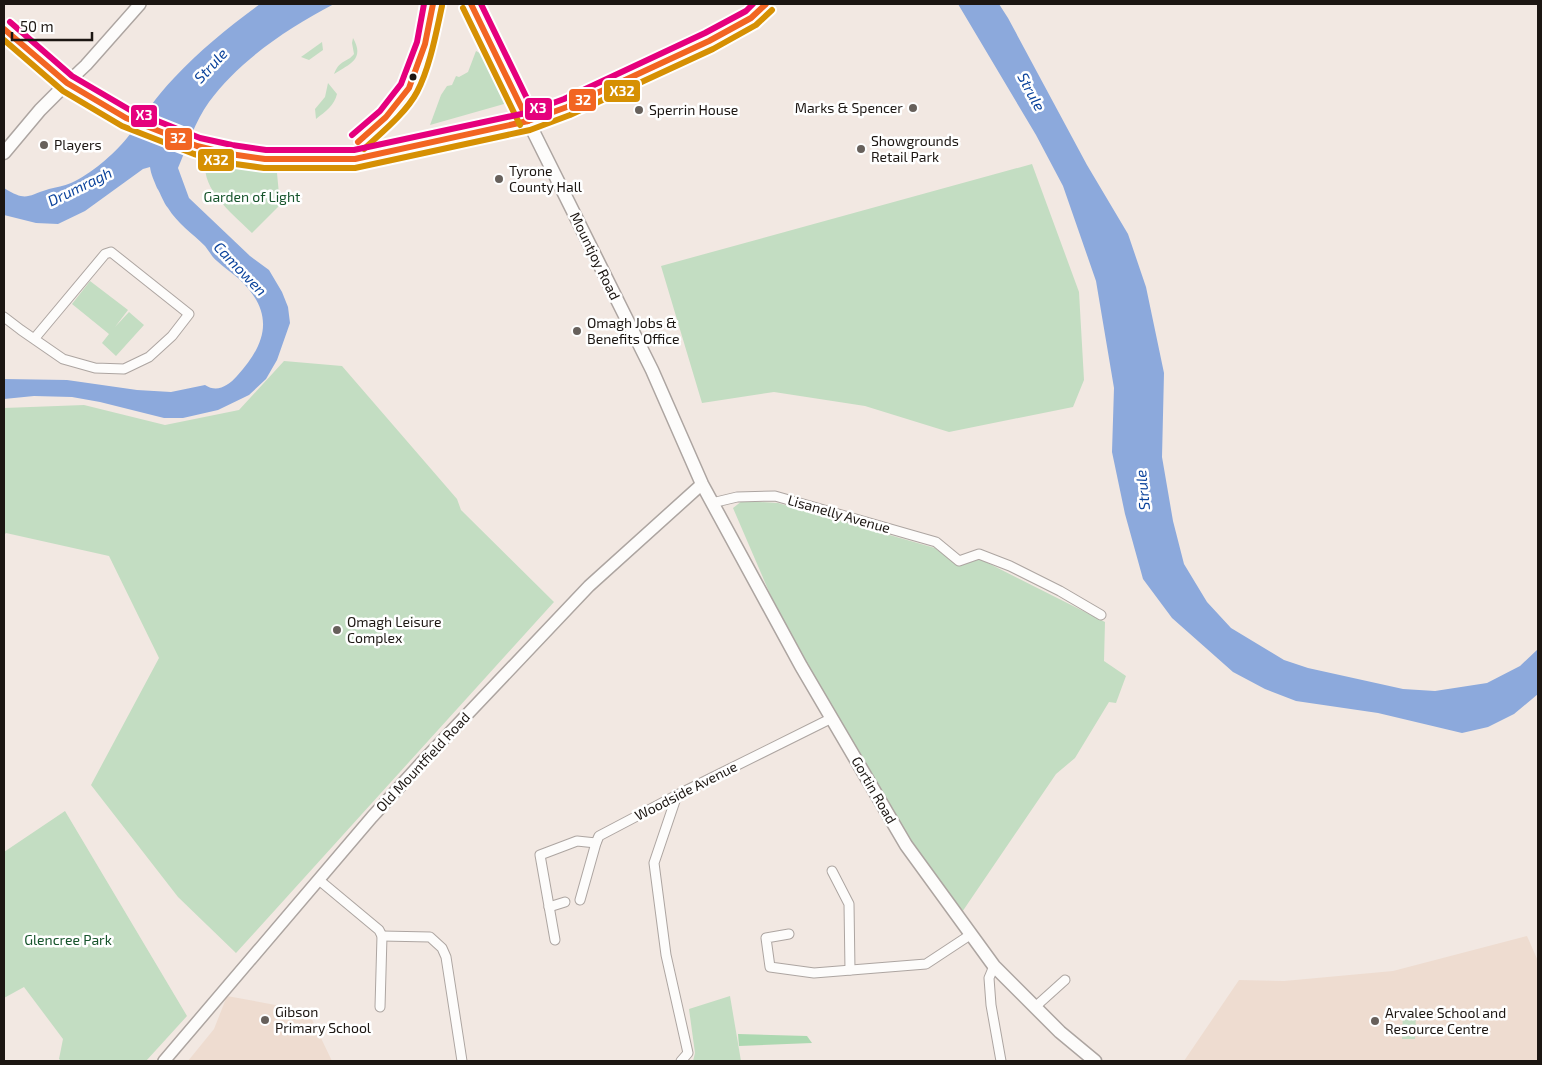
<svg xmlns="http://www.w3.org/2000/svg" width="1542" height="1065" font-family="'Exo 2',sans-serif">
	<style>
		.built { fill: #eedcd0 }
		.green { fill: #c3ddc2 }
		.forest { fill: #add8b1 }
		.water { fill: #8ca9dc }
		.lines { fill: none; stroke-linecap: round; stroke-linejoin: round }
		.minor-casing { stroke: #ada5a1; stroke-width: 11 }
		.tertiary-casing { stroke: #ada5a1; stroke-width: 14 }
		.secondary-casing { stroke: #ada5a1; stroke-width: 15 }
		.minor { stroke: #fdfcfb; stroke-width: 9 }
		.tertiary { stroke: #fdfcfb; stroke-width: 11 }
		.secondary { stroke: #fdfcfb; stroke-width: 12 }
		.bus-1-casing { stroke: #fff; stroke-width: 10 }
		.bus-2-casing { stroke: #fff; stroke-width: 10 }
		.bus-3-casing { stroke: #fff; stroke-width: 10 }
		.bus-1 { stroke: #f26522; stroke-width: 6 }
		.bus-2 { stroke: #d69003; stroke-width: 6 }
		.bus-3 { stroke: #e5007d; stroke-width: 6 }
		.bus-dot { fill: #1c1612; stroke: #fff; stroke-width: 2 }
		.poi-dot { fill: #67605b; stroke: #fff; stroke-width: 2 }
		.labels { text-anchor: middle; stroke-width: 5; stroke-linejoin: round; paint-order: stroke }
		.poi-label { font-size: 14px; fill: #1c1612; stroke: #fff; text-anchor: start }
		.park-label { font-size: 14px; fill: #16542b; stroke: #fff }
		.street-label { font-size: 14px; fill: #1c1612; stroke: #fff }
		.water-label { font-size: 15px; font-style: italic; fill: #0b439c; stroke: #fff }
		.line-badge { stroke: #fff; stroke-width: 2 }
		.badge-label { font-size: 14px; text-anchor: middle; font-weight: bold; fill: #fff }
	</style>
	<rect width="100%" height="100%" fill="#f2e8e2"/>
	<g class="built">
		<polygon points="1527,936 1538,961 1538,1061 1184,1061 1239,980 1284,981 1393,971"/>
		<polygon points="227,996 308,1011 332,1061 188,1061 214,1029"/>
	</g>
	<g class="green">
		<path d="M 353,38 C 365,59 350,64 334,74 C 340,59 347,63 354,54 L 352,43 Z"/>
		<polygon points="322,42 323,50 309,60 301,57"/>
		<polygon points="476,51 487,57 506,97 504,104 430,125 441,95 447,86 452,85 456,76 459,77 468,72"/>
		<path d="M 328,83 L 337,94 C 334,106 326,111 316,119 L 315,109 L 325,97 Z"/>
		<path d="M 206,162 L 252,171 L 277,173 L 280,205 L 252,233 C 235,216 200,189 206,162 Z"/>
		<polygon points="1032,164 1079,292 1084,380 1073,407 949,432 865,406 774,392 702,403 661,266"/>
		<polygon points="90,281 128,310 115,327 129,312 144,325 116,356 102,343 109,334 72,304"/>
		<polygon points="284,361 342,366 457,499 461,510 554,602 236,953 178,897 91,785 159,658 109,556 6,533 4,535 4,408 84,405 165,425 239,410"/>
		<polygon points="742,501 778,503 935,548 959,566 980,559 1105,622 1104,661 1126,676 1116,703 1109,702 1075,758 1056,774 958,918 801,666 733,508"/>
		<polygon points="65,811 187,1016 146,1061 61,1061 59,1059 63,1039 24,987 4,998 4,852"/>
		<polygon points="730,996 741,1061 693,1061 695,1053 689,1009"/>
		<polygon points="1403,1013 1416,1014 1415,1039 1402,1039"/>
	</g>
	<polygon class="forest" points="738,1034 807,1036 812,1043 739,1046"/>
	<g class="water">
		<path d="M 260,4 L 334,4 C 288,28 240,60 209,102 C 195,121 187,147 178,168 L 189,198 L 250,256 L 269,270 L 282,292 L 288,307 L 290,323 L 277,360 L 266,379 L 249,395 L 218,410 L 183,418 L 164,418 L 100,402 L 72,397 L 34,396 L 4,399 L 4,379 L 67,380 L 137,390 L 171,392 L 205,385 C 217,393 228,386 237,376 C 269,341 274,311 238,278 C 231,272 223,267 217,261 C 212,257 209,251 205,246 C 193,234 177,223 168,208 C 163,202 161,194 157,188 C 154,180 151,175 150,167 L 143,169 L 85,211 L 58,224 L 36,223 L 4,215 L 4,188 C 27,202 26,196 49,189 C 56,187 64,186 71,183 C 91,174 113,155 127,138 C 143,118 156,96 174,78 C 200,50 229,27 260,4 Z"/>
		<polygon points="958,4 999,4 1008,18 1087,165 1128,234 1146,287 1164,373 1162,457 1173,521 1184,564 1207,602 1231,628 1284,660 1308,668 1403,689 1435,691 1487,683 1520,666 1538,649 1538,694 1514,714 1488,727 1462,733 1378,713 1296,701 1265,689 1233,672 1172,618 1143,579 1125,514 1112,452 1114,388 1096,281 1063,186 1036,135"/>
	</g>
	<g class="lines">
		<g class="minor-casing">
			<g id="minor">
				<polyline points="4,317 21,330 63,359 95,368 124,369 149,357 172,336 189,314 111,252 105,254 34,339"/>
				<polyline points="712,503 737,497 775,496 936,542 959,561 979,554 1010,566 1060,591 1101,615"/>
				<polyline points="677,795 654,863 666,955 688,1053 681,1061"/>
				<polyline points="832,871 849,904 850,970"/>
				<polyline points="319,880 379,930 382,936 380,1007"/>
				<polyline points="580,900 596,843 599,836 677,795 832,718"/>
				<polyline points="549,907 565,902"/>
				<polyline points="789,934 766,938 770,967 814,973 926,964 970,935"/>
				<polyline points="382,936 430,937 442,948 446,957 462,1061"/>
				<polyline points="555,940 540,855 577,841 596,843"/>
				<polyline points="994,966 989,978 991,1005 1001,1061"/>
				<polyline points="1035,1007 1065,980"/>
			</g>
		</g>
		<g class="tertiary-casing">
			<g id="tertiary">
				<polyline points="471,4 528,121"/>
				<polyline points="67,83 86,65 140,4"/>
				<polyline points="164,1061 372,817 423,761 589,586 702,484"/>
			</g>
		</g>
		<g class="secondary-casing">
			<g id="secondary">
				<polyline points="4,29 67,83 126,118 197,146 230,154 265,159 307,160 355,159 528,121 567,107 709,41 751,18 766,4"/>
				<polyline points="528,121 652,370 702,484 801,666 906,845 994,966 1060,1032 1095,1061"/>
				<polyline points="4,153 40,110 67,83"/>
			</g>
		</g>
		<use href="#minor" class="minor"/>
		<use href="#tertiary" class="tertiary"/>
		<use href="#secondary" class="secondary"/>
		<g class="bus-1-casing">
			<g id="bus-1">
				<polyline points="471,4 528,121"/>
				<polyline points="4,29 67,83 126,118 197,146 230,154 265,159 355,159 528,121 567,107 709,41 751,18 766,4"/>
				<polyline points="358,142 386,117 409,88 425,44 433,4"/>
			</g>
		</g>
		<g class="bus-2-casing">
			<g id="bus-2">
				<polyline points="463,8 520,125"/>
				<polyline points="4,40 63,91 122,126 194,154 228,163 264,168 355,168 530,130 570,115 713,49 756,25 772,10"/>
				<path d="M 364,149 C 381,133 406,113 417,92 C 430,67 436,33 442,6"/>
			</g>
		</g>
		<g class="bus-3-casing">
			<g id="bus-3">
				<polyline points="481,4 536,117"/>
				<polyline points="10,22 72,76 130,110 200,138 232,145 266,150 354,150 526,113 564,99 705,33 746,11 753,4"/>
				<polyline points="352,135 380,111 401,84 417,42 424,4"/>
			</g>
		</g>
		<use href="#bus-1" class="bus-1"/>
		<use href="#bus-2" class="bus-2"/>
		<use href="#bus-3" class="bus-3"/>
	</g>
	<circle class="bus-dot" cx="413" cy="77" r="4.5"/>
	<g class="poi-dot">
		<circle cx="913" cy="108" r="5"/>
		<circle cx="639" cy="110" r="5"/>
		<circle cx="44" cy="145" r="5"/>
		<circle cx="861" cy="149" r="5"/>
		<circle cx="499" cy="179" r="5"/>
		<circle cx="577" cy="331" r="5"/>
		<circle cx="337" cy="630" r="5"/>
		<circle cx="265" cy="1020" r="5"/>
		<circle cx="1375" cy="1021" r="5"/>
	</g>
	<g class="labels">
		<g class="poi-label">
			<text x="903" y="113" text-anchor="end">Marks &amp; Spencer</text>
			<text x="649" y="115">Sperrin House</text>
			<text x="871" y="146">Showgrounds<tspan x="871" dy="16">Retail Park</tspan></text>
			<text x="54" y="150">Players</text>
			<text x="509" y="176">Tyrone<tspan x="509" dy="16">County Hall</tspan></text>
			<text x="587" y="328">Omagh Jobs &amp;<tspan x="587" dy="16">Benefits Office</tspan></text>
			<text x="347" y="627">Omagh Leisure<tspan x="347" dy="16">Complex</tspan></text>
			<text x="275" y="1017">Gibson<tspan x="275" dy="16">Primary School</tspan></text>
			<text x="1385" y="1018">Arvalee School and<tspan x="1385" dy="16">Resource Centre</tspan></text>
		</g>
		<g class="park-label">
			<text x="252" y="202">Garden of Light</text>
			<text x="68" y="945">Glencree Park</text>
		</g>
		<g class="street-label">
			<text transform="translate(595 256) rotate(64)" y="5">Mountjoy Road</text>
			<text transform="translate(839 514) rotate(16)" y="5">Lisanelly Avenue</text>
			<text transform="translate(423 762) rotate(-47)" y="5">Old Mountfield Road</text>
			<text transform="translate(874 790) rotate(60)" y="5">Gortin Road</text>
			<text transform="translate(686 791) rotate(-27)" y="5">Woodside Avenue</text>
		</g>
		<g class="water-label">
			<text transform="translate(211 66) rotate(-47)" y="5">Strule</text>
			<text transform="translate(1031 92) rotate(62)" y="5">Strule</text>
			<text transform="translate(80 187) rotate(-26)" y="5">Drumragh</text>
			<text transform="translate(240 269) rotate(46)" y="5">Camowen</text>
			<text transform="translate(1143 490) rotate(-96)" y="5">Strule</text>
		</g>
	</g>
	<g class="line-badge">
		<rect x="603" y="79" width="38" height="24" rx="5" fill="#d69003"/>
		<rect x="568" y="88" width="29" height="24" rx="5" fill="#f26522"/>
		<rect x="524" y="97" width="29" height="24" rx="5" fill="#e5007d"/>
		<rect x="130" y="104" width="28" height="24" rx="5" fill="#e5007d"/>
		<rect x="164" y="127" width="29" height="24" rx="5" fill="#f26522"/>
		<rect x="197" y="148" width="38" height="24" rx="5" fill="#d69003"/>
	</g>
	<g class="badge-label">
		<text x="622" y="96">X32</text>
		<text x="583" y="105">32</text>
		<text x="538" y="113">X3</text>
		<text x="144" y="120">X3</text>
		<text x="178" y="143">32</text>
		<text x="216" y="165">X32</text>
	</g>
	<rect width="1542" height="1065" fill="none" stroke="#1c1612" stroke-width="10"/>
	<path d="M12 32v8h80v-8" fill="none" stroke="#1c1612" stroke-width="2.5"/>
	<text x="20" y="32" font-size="15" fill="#1c1612" stroke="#ffffff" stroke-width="4" paint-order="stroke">50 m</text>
</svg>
